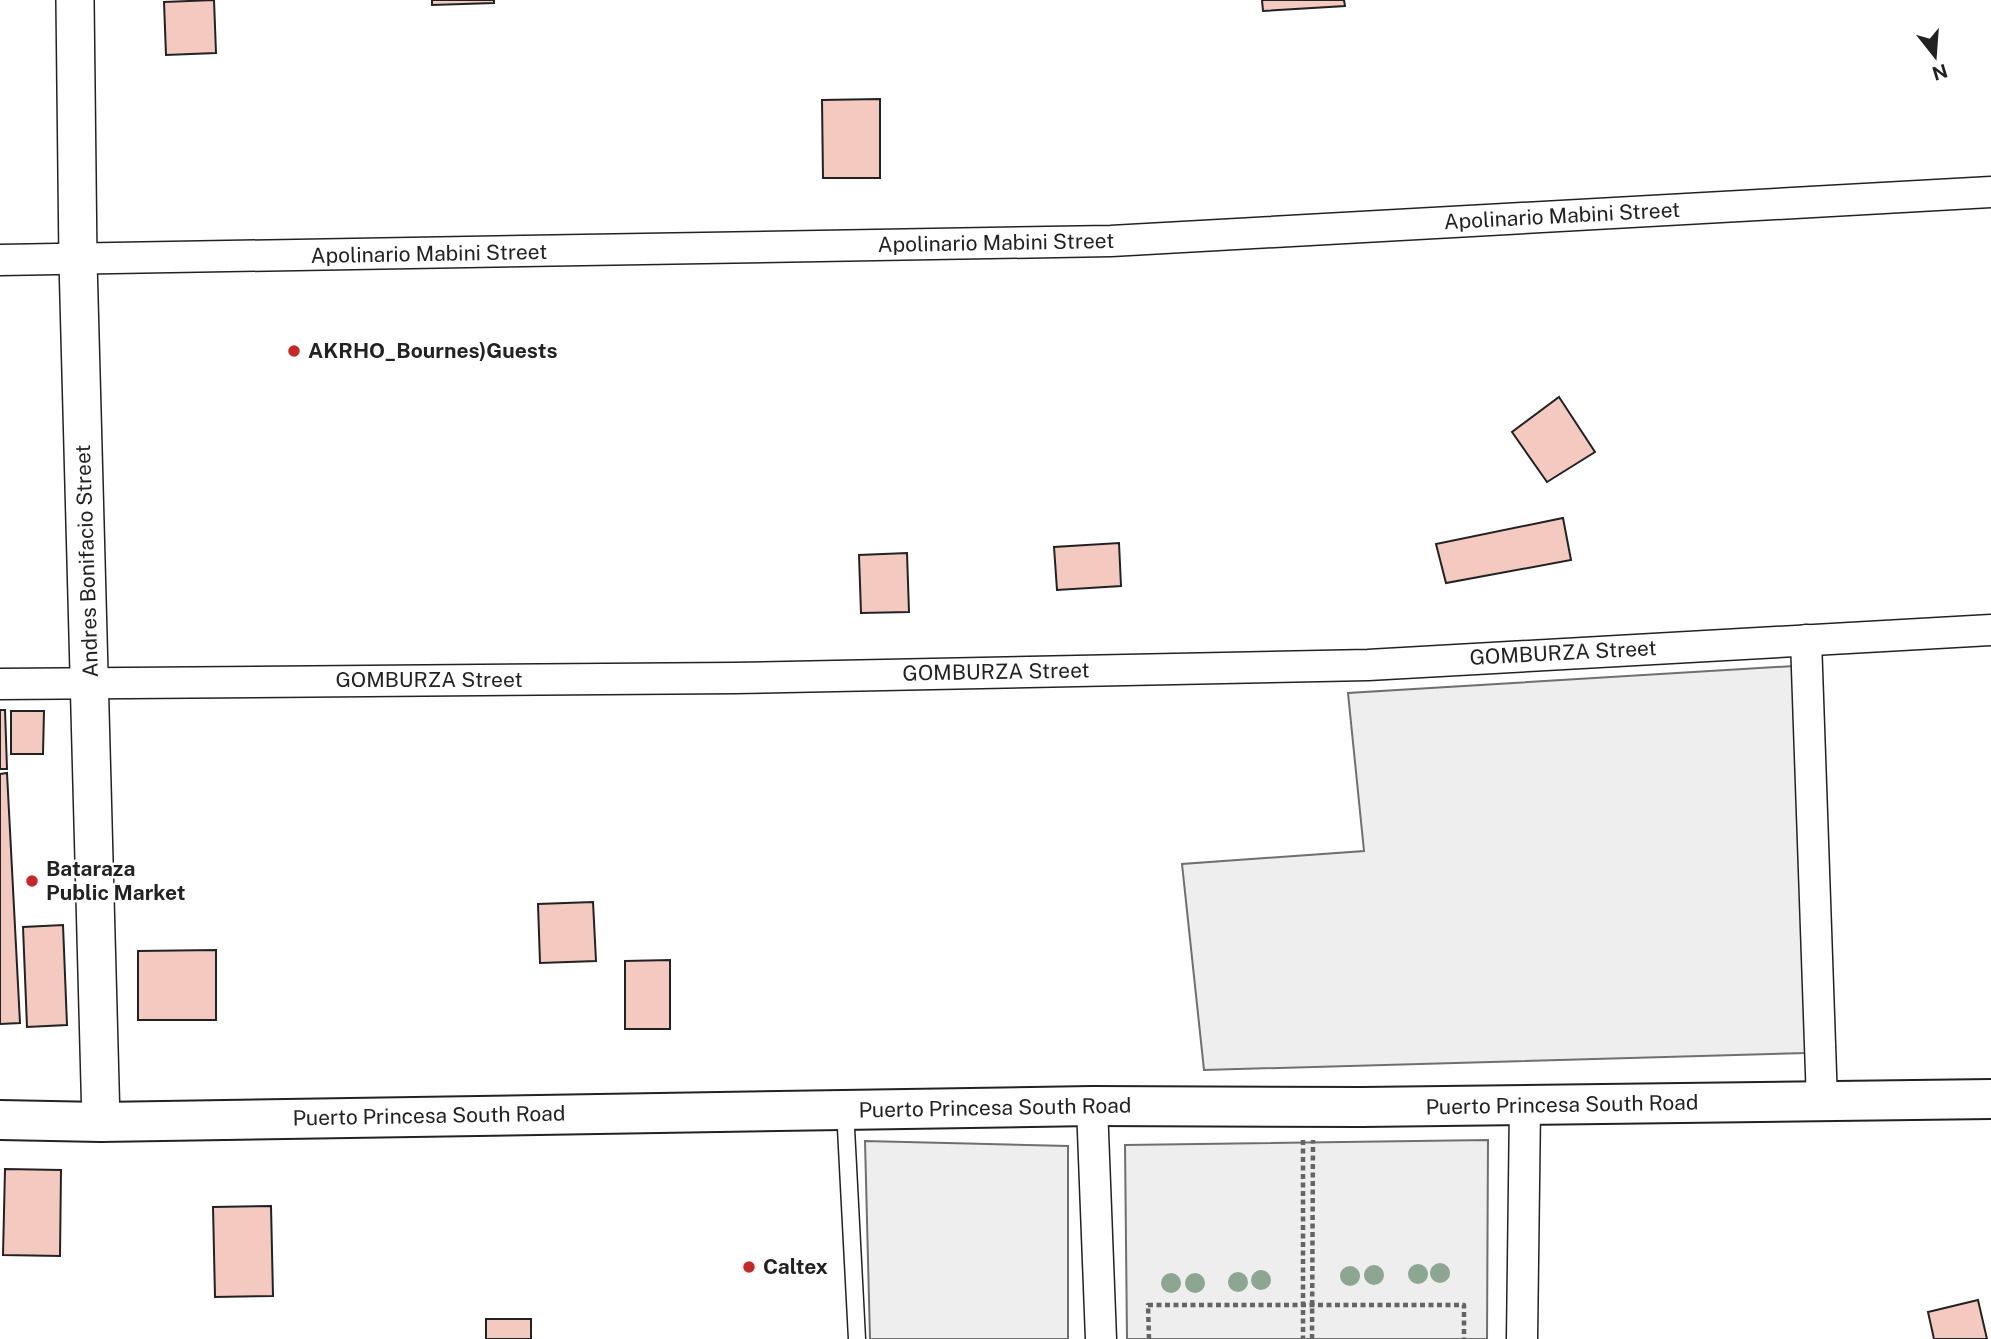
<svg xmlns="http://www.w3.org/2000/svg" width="1991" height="1339" font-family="'Public Sans',sans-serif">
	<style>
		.green { fill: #eee; stroke: #6f6f6f; stroke-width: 2 }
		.building { fill: #f3c9c0; stroke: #222; stroke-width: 2 }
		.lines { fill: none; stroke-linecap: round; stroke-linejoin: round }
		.service-casing { stroke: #222; stroke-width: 19 }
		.minor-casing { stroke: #222; stroke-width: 33 }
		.tertiary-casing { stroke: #222; stroke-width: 40 }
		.primary-casing { stroke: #222; stroke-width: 42 }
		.path { stroke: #646464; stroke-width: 4.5; stroke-dasharray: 5 3.5; stroke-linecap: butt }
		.service { stroke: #fff; stroke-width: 16 }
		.minor { stroke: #fff; stroke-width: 30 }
		.tertiary { stroke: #fff; stroke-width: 37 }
		.primary { stroke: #fff; stroke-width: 38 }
		.tree { fill: #8da692 }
		.poi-dot { fill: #c62828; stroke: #fff; stroke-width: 2.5 }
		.labels { text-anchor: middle; stroke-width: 5; stroke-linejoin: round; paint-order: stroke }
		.street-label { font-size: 21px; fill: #222; stroke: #fff }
		.poi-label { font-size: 21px; font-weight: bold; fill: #222; stroke: #fff; text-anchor: start }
	</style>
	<rect width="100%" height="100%" fill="#fff"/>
	<g class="green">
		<polygon points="1794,666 1806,1053 1204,1070 1182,864 1364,851 1348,693"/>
		<polygon points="1488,1140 1487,1339 1127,1339 1125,1145"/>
		<polygon points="865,1141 1068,1146 1068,1339 870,1339"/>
	</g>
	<g class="building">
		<polygon points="214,0 216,53 166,55 164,2"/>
		<polygon points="432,0 494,0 494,3 432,5"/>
		<polygon points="1262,0 1344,0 1345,6 1263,11"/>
		<polygon points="880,99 880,178 823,178 822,100"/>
		<polygon points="1559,397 1595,452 1547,482 1512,432"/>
		<polygon points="1563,518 1571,560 1446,583 1436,544"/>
		<polygon points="1119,543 1121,586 1057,590 1054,547"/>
		<polygon points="907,553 909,612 861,613 859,555"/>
		<polygon points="0,710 5,710 7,769 0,769"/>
		<polygon points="11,711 44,711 43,754 11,754"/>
		<polygon points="7,773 20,1023 0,1024 0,774"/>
		<polygon points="593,902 596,961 540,963 538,904"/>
		<polygon points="63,925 67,1025 27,1027 23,927"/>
		<polygon points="216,950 216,1020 138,1020 138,951"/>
		<polygon points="670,960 670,1029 625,1029 625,961"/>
		<polygon points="5,1169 61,1170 60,1256 3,1255"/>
		<polygon points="271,1206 273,1296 215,1297 213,1207"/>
		<polygon points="1978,1300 1987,1339 1934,1339 1928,1312"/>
		<rect x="486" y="1319" width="45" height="20"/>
	</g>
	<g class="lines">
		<g class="service-casing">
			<polyline id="service" points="845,1109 857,1339"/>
		</g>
		<g class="minor-casing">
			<g id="minor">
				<polyline points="0,260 1111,241 1991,192"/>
				<polyline points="1806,640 1822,1102"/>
				<polyline points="0,684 735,678 1368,665 1991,630"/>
				<polyline points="1092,1106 1101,1339"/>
				<polyline points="1522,1339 1525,1106"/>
			</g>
		</g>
		<g class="tertiary-casing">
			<polyline id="tertiary" points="75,0 78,261 101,1122"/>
		</g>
		<g class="primary-casing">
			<polyline id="primary" points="0,1120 101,1122 1092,1106 1362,1107 1991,1099"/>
		</g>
		<g class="path">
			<polyline points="1303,1140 1303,1339"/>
			<polyline points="1149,1339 1148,1305 1464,1305 1464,1339"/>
			<polyline points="1312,1339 1313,1140"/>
		</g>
		<use href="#service" class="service"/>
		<use href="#minor" class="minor"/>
		<use href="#tertiary" class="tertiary"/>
		<use href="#primary" class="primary"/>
	</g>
	<g class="tree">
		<circle cx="1440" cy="1273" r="10"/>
		<circle cx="1418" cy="1274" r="10"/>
		<circle cx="1374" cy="1275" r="10"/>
		<circle cx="1350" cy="1276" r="10"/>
		<circle cx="1261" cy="1280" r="10"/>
		<circle cx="1238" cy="1282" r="10"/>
		<circle cx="1171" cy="1283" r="10"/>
		<circle cx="1195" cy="1283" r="10"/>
	</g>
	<g class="poi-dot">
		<circle cx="294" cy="351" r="7"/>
		<circle cx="32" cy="881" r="7"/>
		<circle cx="749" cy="1267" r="7"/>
	</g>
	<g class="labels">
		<g class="street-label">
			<text transform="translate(1562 216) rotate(-3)" y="7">Apolinario Mabini Street</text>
			<text transform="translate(996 243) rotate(-1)" y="7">Apolinario Mabini Street</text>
			<text transform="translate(429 254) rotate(-1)" y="7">Apolinario Mabini Street</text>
			<text transform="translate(87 561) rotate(-92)" y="7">Andres Bonifacio Street</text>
			<text transform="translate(1563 653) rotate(-3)" y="7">GOMBURZA Street</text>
			<text transform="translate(996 672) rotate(-1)" y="7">GOMBURZA Street</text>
			<text x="429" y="687">GOMBURZA Street</text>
			<text transform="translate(1562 1105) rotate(-1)" y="7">Puerto Princesa South Road</text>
			<text transform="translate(995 1108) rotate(-1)" y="7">Puerto Princesa South Road</text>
			<text transform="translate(429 1116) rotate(-1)" y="7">Puerto Princesa South Road</text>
		</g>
		<g class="poi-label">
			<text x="308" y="358">AKRHO_Bournes)Guests</text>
			<text x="46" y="876">Bataraza<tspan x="46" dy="24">Public Market</tspan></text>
			<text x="763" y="1274">Caltex</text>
		</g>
	</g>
	<g transform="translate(1935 56) rotate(163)" stroke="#ffffff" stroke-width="5" paint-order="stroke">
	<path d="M0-5L12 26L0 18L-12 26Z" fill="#222222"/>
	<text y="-10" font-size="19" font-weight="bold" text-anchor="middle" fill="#222222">N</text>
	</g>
</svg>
